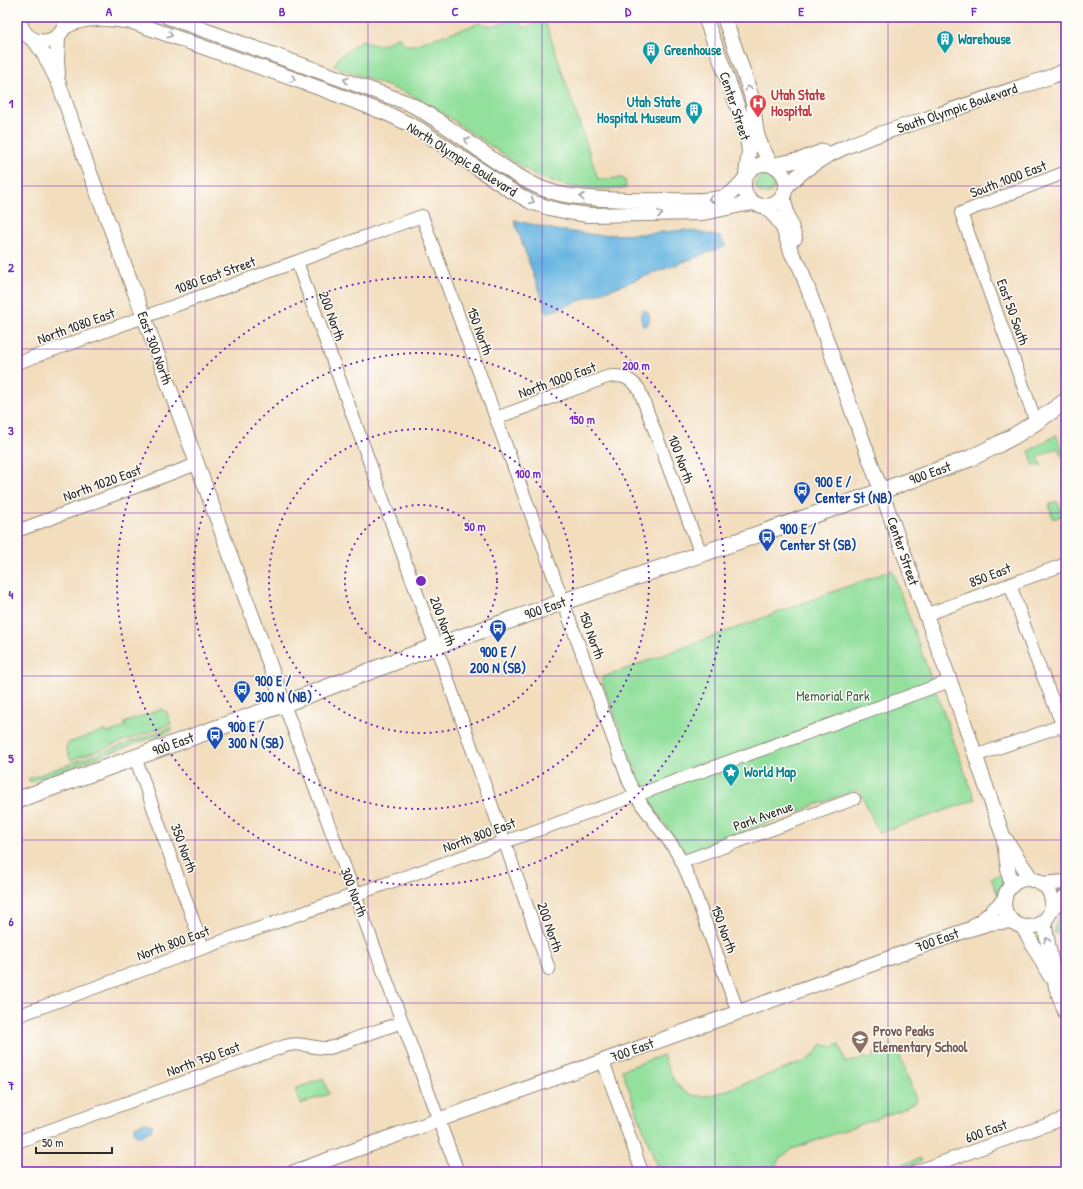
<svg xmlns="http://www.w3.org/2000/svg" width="1083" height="1189" font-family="'Patrick Hand',sans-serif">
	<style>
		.green { fill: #93e09d; stroke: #5f8664 }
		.water { fill: #67b5e1; stroke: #497086 }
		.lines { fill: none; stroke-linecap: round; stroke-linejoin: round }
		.minor-casing { stroke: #8e8474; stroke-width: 14 }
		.tertiary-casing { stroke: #8e8474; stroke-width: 16 }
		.secondary-casing { stroke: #8e8474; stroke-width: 18 }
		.minor { stroke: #fff; stroke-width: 12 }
		.tertiary { stroke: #fff; stroke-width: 14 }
		.secondary { stroke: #fff; stroke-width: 16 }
		.oneway { stroke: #a0a0a0 }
		.grid { fill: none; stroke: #7b2cbf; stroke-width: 1; stroke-opacity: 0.55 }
		.ring { fill: none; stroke: #7b2cbf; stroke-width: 2; stroke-dasharray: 2 4 }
		.labels { text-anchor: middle; stroke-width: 3; stroke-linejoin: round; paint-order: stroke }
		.culture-label { font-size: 14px; font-weight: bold; fill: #0d838f; stroke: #fdfcf7; text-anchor: start }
		.health-label { font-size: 14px; font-weight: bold; fill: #be3a42; stroke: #fdfcf7; text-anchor: start }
		.street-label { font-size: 14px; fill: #2b2b2b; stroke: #fdfcf7 }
		.transit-label { font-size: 14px; font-weight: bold; fill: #164399; stroke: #fdfcf7; text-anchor: start }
		.park-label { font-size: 14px; fill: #4a614d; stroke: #fdfcf7 }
		.education-label { font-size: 14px; font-weight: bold; fill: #785e54; stroke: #fdfcf7; text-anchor: start }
		.centre { fill: #7b2cbf; stroke: #fdfcf7; stroke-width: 2 }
		.ring-label { font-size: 12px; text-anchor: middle; font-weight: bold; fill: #7b2cbf; stroke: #fdfcf7; stroke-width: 3; stroke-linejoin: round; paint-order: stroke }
		.neatline { fill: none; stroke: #7b2cbf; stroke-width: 1.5 }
		.grid-label { font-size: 13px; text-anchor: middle; font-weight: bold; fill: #7b2cbf }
	</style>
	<rect width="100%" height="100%" fill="#fdfcf7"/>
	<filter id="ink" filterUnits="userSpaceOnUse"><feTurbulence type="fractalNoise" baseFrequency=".025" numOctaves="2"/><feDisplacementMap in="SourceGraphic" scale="8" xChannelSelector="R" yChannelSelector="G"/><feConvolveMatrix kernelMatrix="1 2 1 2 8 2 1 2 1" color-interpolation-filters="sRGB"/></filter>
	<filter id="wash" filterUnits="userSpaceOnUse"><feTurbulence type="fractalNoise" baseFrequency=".012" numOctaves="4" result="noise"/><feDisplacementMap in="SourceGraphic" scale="16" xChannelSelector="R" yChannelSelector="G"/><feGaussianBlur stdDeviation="0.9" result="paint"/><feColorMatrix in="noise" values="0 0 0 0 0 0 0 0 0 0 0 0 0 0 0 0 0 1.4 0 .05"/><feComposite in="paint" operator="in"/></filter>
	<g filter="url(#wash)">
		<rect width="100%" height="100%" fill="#f2ddbd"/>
		<g class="green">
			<path d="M 517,17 L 519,17 L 523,28 L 545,21 L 598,179 L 623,178 L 625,180 L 626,188 L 601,189 L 571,187 L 539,177 L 522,167 L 435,108 L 409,94 L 334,66 L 339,57 L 362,40 C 365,41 368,43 371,44 C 381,47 390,42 398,36 L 405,45 L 414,45 L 481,23 C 492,29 504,23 515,19 Z"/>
			<circle cx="765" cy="185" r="9"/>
			<polygon points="1056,435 1066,457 1063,458 1058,449 1057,448 1038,457 1042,467 1034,465 1029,451"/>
			<polygon points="1057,501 1061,510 1066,508 1066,514 1053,519 1049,505"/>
			<polygon points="892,570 975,800 879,833 859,789 686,853 655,810 638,779 601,678"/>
			<polygon points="162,709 166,711 171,724 71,760 66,748 68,743 106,730 107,733 125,727 124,723"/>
			<polygon points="172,727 173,730 30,782 28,779"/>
			<polygon points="999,875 1003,877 1002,884 998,895 991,878"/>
			<path d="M 1060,914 L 1066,931 L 1058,934 L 1054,933 C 1054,926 1056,920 1060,914 Z"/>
			<path d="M 822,1044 L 832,1047 L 839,1044 L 846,1063 L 854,1060 L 857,1062 L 859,1060 L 866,1057 L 868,1059 L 871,1059 L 873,1057 L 873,1054 L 879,1052 L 882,1053 L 883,1052 L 884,1049 L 892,1046 L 894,1047 L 896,1052 L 898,1051 L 917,1102 L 908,1105 L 906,1108 L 795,1148 C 784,1154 777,1159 773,1172 L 659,1172 L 622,1070 L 663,1055 C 670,1074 678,1098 704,1096 C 708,1096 712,1094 716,1094 L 806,1061 L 814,1055 Z"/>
			<polygon points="323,1078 329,1094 301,1104 295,1089"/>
			<polygon points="921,1158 921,1162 896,1171 893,1168"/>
		</g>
		<g class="water">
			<polygon points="514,220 556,230 597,235 644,234 684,230 703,233 720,237 726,246 547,313"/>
			<path d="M 645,310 C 650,313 650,318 648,324 L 645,326 L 643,326 C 641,322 640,314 642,311 Z"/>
			<path d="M 144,1122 L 151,1124 C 153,1126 153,1128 151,1130 C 144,1131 139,1141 134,1132 L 135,1126 Z"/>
		</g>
	</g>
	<g filter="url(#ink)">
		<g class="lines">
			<g class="minor-casing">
				<g id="minor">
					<polyline points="297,262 436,646 549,969"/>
					<polyline points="17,363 422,216 629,782 642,805 674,848 682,862 691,883 738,1012"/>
					<path d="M 496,418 L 607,377 C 622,374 630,378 639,389 L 701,554"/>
					<polyline points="1036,422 961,213 1066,172"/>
					<polyline points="17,531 197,464"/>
					<polyline points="1010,584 1035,656 1066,734"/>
					<polyline points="925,615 1066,564"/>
					<polyline points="284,704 458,1172"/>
					<polyline points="975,756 1066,724"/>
					<polyline points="135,757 203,948"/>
					<polyline points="682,862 854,799"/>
					<polyline points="17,1016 203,948 626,799 950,681"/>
					<polyline points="603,1061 642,1172"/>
					<path d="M 17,1142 L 285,1046 C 303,1041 312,1049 328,1048 C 336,1047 342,1043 349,1041 C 366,1034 384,1029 402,1022"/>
					<polyline points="915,1172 1066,1118"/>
				</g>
			</g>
			<g class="tertiary-casing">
				<g id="tertiary">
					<path d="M 19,17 C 22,49 62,50 67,18"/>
					<path d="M 168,17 L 408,103 C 454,126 492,165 539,187 C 558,196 580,197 601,199 C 623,200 644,201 665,200 C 680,200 713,202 726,196 C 733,193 738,186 744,180"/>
					<polyline points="705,17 746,130 749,151 746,175"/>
					<path d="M 724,17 C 733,43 743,69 751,95 C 755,108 754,121 757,134 C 760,145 766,154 771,165"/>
					<path d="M 65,27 C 84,15 111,19 132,22 L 322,89 L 388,114 L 419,129 L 510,190 L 531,202 L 549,208 L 568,212 L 588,215 L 701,213 C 718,211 735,205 753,203"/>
					<polyline points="35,41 45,56 59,84 87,165 144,317 284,704"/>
					<polyline points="58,75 57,61 58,37"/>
					<circle cx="765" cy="185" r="21"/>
					<polyline points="772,165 800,160 823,151"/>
					<path d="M 786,187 C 823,148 877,135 926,119 C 969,104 1011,90 1053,76 L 1066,70"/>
					<polyline points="783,195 787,214 795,238"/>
					<polyline points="765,206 778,220 783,228 792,254 800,267 950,681 1003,836 1011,887"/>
					<polyline points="1006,840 1032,880"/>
					<circle cx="1028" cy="903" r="24"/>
					<polyline points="1041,884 1066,882"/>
					<polyline points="1052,908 1066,896"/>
					<polyline points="1044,922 1056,987 1066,1014"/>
					<polyline points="975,925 987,916 1005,899"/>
					<polyline points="1023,927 1050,976"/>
					<polyline points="294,1172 970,929 990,923 1013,921"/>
				</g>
			</g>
			<g class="secondary-casing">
				<polyline id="secondary" points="17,800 284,704 436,646 854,501 971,458 999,444 1014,436 1036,422 1066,401"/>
			</g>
			<use href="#minor" class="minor"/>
			<use href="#tertiary" class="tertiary"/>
			<use href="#secondary" class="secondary"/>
		</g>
		<defs><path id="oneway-chevron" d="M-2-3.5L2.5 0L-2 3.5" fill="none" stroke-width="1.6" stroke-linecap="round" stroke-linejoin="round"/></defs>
		<g class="oneway">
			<use href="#oneway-chevron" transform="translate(170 35) rotate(19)"/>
			<use href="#oneway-chevron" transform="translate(293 79) rotate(19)"/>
			<use href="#oneway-chevron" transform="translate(346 80) rotate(-160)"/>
			<use href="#oneway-chevron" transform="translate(748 88) rotate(-109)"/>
			<use href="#oneway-chevron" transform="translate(467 140) rotate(-145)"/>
			<use href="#oneway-chevron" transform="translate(582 197) rotate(-176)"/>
			<use href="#oneway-chevron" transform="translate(711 199) rotate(176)"/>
			<use href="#oneway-chevron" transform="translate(532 201) rotate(24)"/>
			<use href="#oneway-chevron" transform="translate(660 214)"/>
			<use href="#oneway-chevron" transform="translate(1047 940) rotate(-101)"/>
		</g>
	</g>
	<path class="grid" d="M 195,17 L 195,1172M 368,17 L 368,1172M 542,17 L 542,1172M 715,17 L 715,1172M 888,17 L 888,1172M 17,186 L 1066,186M 17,349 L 1066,349M 17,513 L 1066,513M 17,676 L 1066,676M 17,840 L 1066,840M 17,1003 L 1066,1003"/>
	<g class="ring">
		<circle cx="421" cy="581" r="76"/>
		<circle cx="421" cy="581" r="152"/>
		<circle cx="421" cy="581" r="228"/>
		<circle cx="421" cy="581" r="304"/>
	</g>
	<defs>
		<g id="building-pin" transform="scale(0.9)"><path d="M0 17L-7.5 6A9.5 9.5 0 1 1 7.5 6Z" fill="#0f9aa8" stroke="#fdfcf7"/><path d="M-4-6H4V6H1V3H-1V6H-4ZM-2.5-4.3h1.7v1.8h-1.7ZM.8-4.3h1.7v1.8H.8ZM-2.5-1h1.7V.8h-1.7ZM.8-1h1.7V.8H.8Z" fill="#fff"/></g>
		<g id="hospital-pin" transform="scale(0.9)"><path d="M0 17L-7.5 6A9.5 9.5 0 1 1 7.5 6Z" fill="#e0444e" stroke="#fdfcf7"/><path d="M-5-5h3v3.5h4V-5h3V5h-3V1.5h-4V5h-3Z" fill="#fff"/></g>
		<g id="bus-pin" transform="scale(0.9)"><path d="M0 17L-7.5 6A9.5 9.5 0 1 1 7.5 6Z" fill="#1a4fb4" stroke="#fdfcf7"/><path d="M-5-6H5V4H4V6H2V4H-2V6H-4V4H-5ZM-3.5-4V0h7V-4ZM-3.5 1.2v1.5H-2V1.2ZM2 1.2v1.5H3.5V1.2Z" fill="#fff"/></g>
		<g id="sight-pin" transform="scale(0.9)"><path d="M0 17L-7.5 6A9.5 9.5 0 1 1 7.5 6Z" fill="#0f9aa8" stroke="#fdfcf7"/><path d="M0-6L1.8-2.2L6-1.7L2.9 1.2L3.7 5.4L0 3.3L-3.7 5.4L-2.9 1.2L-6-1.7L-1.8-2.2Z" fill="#fff"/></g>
		<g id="school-pin" transform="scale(0.9)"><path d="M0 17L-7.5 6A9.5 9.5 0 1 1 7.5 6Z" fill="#8d6e63" stroke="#fdfcf7"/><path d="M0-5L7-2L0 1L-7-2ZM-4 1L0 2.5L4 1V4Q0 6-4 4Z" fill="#fff"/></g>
	</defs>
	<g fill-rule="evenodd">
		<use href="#building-pin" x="945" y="39"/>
		<use href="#building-pin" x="651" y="50"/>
		<use href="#hospital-pin" x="758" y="103"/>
		<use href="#building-pin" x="694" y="110"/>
		<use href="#bus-pin" x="802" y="490"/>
		<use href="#bus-pin" x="767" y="537"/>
		<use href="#bus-pin" x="498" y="628"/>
		<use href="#bus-pin" x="242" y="689"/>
		<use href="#bus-pin" x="215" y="735"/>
		<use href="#sight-pin" x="731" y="772"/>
		<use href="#school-pin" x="860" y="1039"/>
	</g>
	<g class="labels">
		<g class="culture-label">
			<text x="958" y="44">Warehouse</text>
			<text x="664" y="55">Greenhouse</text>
			<text x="681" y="107" text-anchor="end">Utah State<tspan x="681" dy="16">Hospital Museum</tspan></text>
			<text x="744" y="777">World Map</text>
		</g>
		<g class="health-label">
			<text x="771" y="100">Utah State<tspan x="771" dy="16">Hospital</tspan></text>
		</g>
		<g class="street-label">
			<text transform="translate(735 106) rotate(72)" y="5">Center Street</text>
			<text transform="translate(957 108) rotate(-19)" y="5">South Olympic Boulevard</text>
			<text transform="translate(462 159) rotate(32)" y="5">North Olympic Boulevard</text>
			<text transform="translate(1008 179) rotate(-21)" y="5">South 1000 East</text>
			<text transform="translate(215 275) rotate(-20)" y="5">1080 East Street</text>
			<text transform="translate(1013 312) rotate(70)" y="5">East 50 South</text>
			<text transform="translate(332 316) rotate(70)" y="5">200 North</text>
			<text transform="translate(76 326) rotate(-20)" y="5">North 1080 East</text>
			<text transform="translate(480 331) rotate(70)" y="5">150 North</text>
			<text transform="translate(155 348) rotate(70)" y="5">East 300 North</text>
			<text transform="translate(557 380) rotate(-20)" y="5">North 1000 East</text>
			<text transform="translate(681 459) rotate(70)" y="5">100 North</text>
			<text transform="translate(930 473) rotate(-20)" y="5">900 East</text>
			<text transform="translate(102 483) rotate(-20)" y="5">North 1020 East</text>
			<text transform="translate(903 551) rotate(71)" y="5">Center Street</text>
			<text transform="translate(990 575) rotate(-21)" y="5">850 East</text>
			<text transform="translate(545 608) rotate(-19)" y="5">900 East</text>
			<text transform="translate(443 621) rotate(70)" y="5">200 North</text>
			<text transform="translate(592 635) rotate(70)" y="5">150 North</text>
			<text transform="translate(173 744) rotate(-20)" y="5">900 East</text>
			<text transform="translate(763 816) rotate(-20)" y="5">Park Avenue</text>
			<text transform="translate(479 835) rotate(-20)" y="5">North 800 East</text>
			<text transform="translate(184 848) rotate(70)" y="5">350 North</text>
			<text transform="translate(354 892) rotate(69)" y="5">300 North</text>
			<text transform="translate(550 927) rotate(71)" y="5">200 North</text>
			<text transform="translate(724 929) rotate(70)" y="5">150 North</text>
			<text transform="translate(937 940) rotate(-20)" y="5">700 East</text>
			<text transform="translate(173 943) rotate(-20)" y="5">North 800 East</text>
			<text transform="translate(632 1050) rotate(-20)" y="5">700 East</text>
			<text transform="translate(203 1059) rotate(-20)" y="5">North 750 East</text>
			<text transform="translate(986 1131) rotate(-20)" y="5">600 East</text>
		</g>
		<g class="transit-label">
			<text x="815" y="487">900 E /<tspan x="815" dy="16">Center St (NB)</tspan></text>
			<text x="780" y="534">900 E /<tspan x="780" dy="16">Center St (SB)</tspan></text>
			<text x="498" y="657" text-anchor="middle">900 E /<tspan x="498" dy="16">200 N (SB)</tspan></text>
			<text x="255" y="686">900 E /<tspan x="255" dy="16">300 N (NB)</tspan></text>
			<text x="228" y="732">900 E /<tspan x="228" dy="16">300 N (SB)</tspan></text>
		</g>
		<g class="park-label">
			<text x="833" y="701">Memorial Park</text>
		</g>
		<g class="education-label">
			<text x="873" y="1036">Provo Peaks<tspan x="873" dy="16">Elementary School</tspan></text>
		</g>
	</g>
	<circle cx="421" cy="581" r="6" class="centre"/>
	<g class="ring-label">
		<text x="636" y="370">200 m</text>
		<text x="582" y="424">150 m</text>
		<text x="528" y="478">100 m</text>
		<text x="475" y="531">50 m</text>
	</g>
	<rect width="1083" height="1189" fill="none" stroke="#fdfcf7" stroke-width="44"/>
	<path d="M36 1147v6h76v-6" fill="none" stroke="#2b2b2b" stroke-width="2"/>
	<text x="42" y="1147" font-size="12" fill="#2b2b2b" stroke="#fdfcf7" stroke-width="3" paint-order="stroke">50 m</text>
	<rect x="22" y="22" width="1039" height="1145" class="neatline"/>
	<g class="grid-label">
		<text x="109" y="16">A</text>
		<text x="282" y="16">B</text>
		<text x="455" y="16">C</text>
		<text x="628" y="16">D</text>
		<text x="801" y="16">E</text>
		<text x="974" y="16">F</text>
		<text x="11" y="108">1</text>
		<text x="11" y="272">2</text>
		<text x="11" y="435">3</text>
		<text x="11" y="599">4</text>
		<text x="11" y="763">5</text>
		<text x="11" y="926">6</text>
		<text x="11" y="1090">7</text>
	</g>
</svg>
